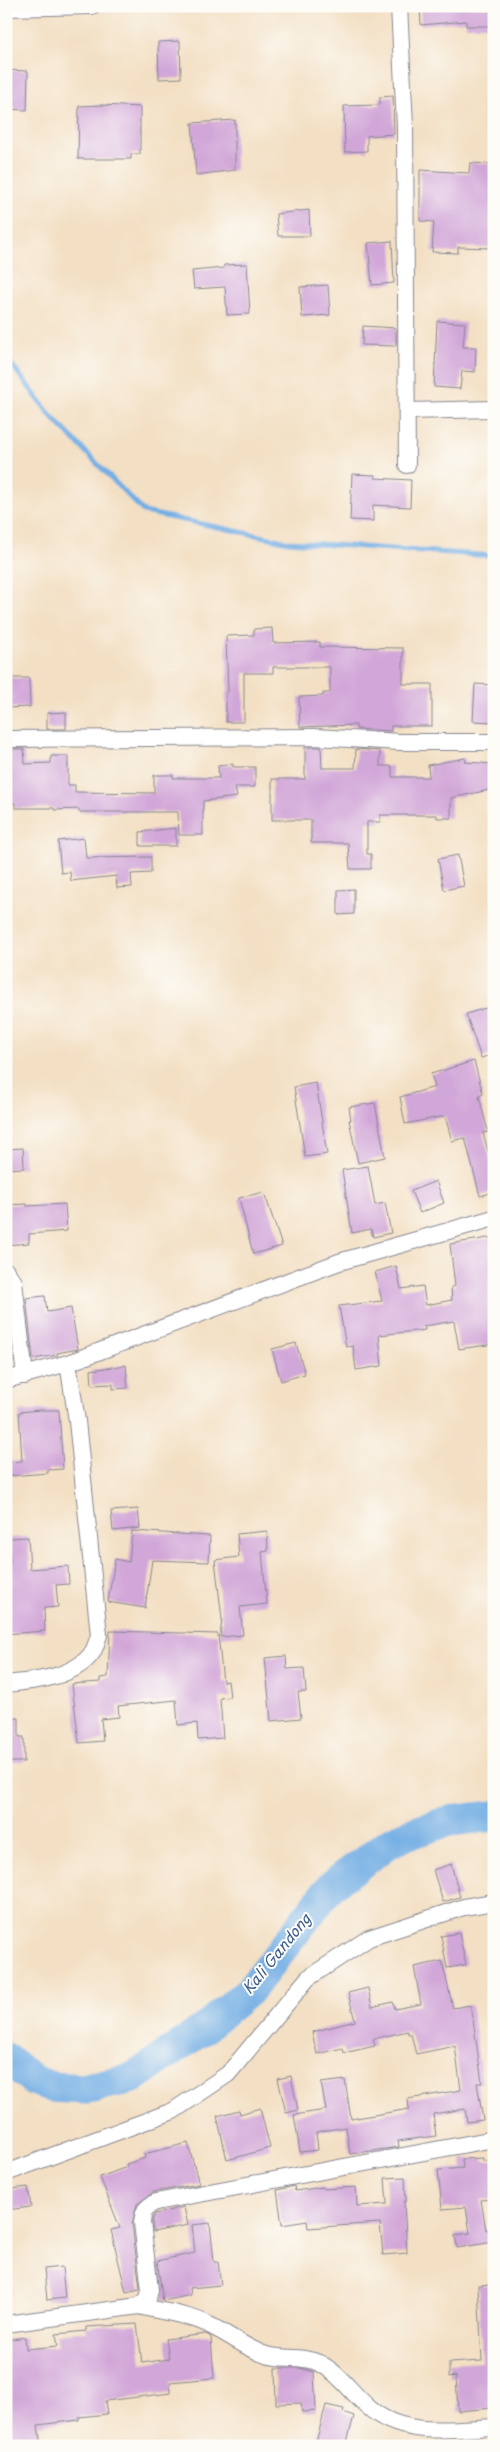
<svg xmlns="http://www.w3.org/2000/svg" width="500" height="2452" font-family="'Playpen Sans',sans-serif">
	<style>
		.lines { fill: none; stroke-linecap: round; stroke-linejoin: round }
		.stream { stroke: #73aee4; stroke-width: 5 }
		.river { stroke: #73aee4; stroke-width: 31 }
		.building { fill: #d1a6d8 }
		.street-casing { stroke: #878790; stroke-width: 18 }
		.street { stroke: #fff; stroke-width: 16 }
		.labels { text-anchor: middle; stroke-width: 4; stroke-linejoin: round; paint-order: stroke }
		.water-label { font-size: 15px; font-style: italic; fill: #3a5b8d; stroke: #fdfcf7 }
	</style>
	<rect width="100%" height="100%" fill="#fdfcf7"/>
	<filter id="ink" filterUnits="userSpaceOnUse"><feTurbulence type="fractalNoise" baseFrequency=".02" numOctaves="2"/><feDisplacementMap in="SourceGraphic" scale="10" xChannelSelector="R" yChannelSelector="G"/><feConvolveMatrix kernelMatrix="1 2 1 2 8 2 1 2 1" color-interpolation-filters="sRGB"/></filter>
	<filter id="wash" filterUnits="userSpaceOnUse"><feTurbulence type="fractalNoise" baseFrequency=".0096" numOctaves="4" result="noise"/><feDisplacementMap in="SourceGraphic" scale="20" xChannelSelector="R" yChannelSelector="G"/><feGaussianBlur stdDeviation="1.12" result="paint"/><feColorMatrix in="noise" values="0 0 0 0 0 0 0 0 0 0 0 0 0 0 0 0 0 1.4 0 .05"/><feComposite in="paint" operator="in"/></filter>
	<g filter="url(#wash)">
		<rect width="100%" height="100%" fill="#f3dfc3"/>
		<g class="lines">
			<polyline class="stream" points="6,357 51,416 144,512 289,542 494,556"/>
			<polyline class="river" points="6,2058 33,2080 52,2087 83,2089 133,2078 202,2030 251,1989 332,1885 389,1843 406,1835 449,1821 494,1816"/>
		</g>
		<g id="blocks">
			<g class="building">
				<polygon points="420,6 494,7 494,26 466,26 466,21 421,25"/>
				<polygon points="180,41 181,78 159,79 158,42"/>
				<polygon points="6,70 28,71 27,110 6,109"/>
				<polygon points="393,96 394,134 367,136 367,151 345,152 344,106 380,105 380,97"/>
				<polygon points="101,105 140,107 140,154 131,154 131,159 78,159 79,106"/>
				<polygon points="235,120 235,170 196,175 192,123"/>
				<polygon points="470,163 494,164 494,219 491,248 458,247 458,253 432,252 434,222 420,221 420,170 469,173"/>
				<polygon points="309,210 310,236 278,236 276,214"/>
				<polygon points="392,241 394,283 372,285 368,243"/>
				<polygon points="247,264 250,314 227,315 225,287 194,289 192,271 224,268 224,265"/>
				<polygon points="328,285 330,315 302,317 300,287"/>
				<polygon points="437,321 465,323 463,347 476,347 475,372 462,371 460,389 434,387"/>
				<polygon points="363,326 396,328 396,346 362,345"/>
				<polygon points="352,474 375,475 375,478 411,480 410,507 373,505 373,521 350,520"/>
				<polygon points="272,628 273,643 320,642 320,647 403,648 403,684 432,684 432,726 391,726 391,731 356,729 356,725 300,727 299,697 323,696 323,693 330,693 330,667 273,667 273,673 244,673 244,722 226,722 226,692 228,692 226,636 254,635 254,629"/>
				<polygon points="6,678 29,678 30,707 6,708"/>
				<polygon points="475,684 494,685 493,722 473,721"/>
				<polygon points="66,712 66,729 47,729 47,713"/>
				<polygon points="305,747 321,747 322,768 355,768 356,749 380,751 380,766 392,766 392,777 429,777 428,765 465,758 466,762 494,764 494,789 451,798 451,818 437,818 437,815 380,815 381,822 367,822 367,854 371,854 371,869 350,869 348,843 311,843 311,820 272,820 272,779 305,779"/>
				<polygon points="6,749 24,749 25,764 51,763 51,756 68,756 68,785 75,785 75,792 154,793 154,775 173,775 173,778 219,778 218,766 233,764 233,767 255,767 255,787 235,787 237,797 203,801 203,835 179,835 178,812 79,812 79,809 54,810 54,808 15,808 15,803 6,804"/>
				<polygon points="176,828 176,846 140,846 140,832"/>
				<polygon points="84,838 86,858 151,857 151,873 131,874 132,887 117,888 116,876 71,881 70,872 61,873 58,841"/>
				<polygon points="458,855 464,886 444,890 438,859"/>
				<polygon points="354,889 354,914 338,915 338,890"/>
				<polygon points="486,1008 494,1031 494,1054 481,1058 466,1014"/>
				<polygon points="474,1061 483,1094 479,1096 488,1132 483,1133 494,1172 494,1192 480,1196 465,1138 452,1141 445,1116 405,1124 400,1097 435,1087 431,1074"/>
				<polygon points="316,1083 327,1154 305,1157 294,1087"/>
				<polygon points="375,1103 385,1157 358,1163 349,1120 351,1120 349,1107"/>
				<polygon points="23,1148 24,1168 6,1169 6,1149"/>
				<polygon points="368,1166 375,1205 385,1203 391,1233 373,1237 371,1229 352,1233 342,1170"/>
				<polygon points="436,1181 444,1203 420,1213 411,1191"/>
				<polygon points="264,1192 282,1246 253,1254 239,1198"/>
				<polygon points="27,1204 27,1206 65,1204 67,1231 29,1234 29,1243 6,1245 6,1205"/>
				<polygon points="494,1237 494,1344 459,1349 454,1321 424,1326 425,1330 379,1335 382,1366 356,1370 353,1346 346,1347 339,1306 382,1301 375,1272 396,1266 401,1289 423,1286 426,1305 452,1300 451,1287 455,1286 450,1244"/>
				<polygon points="45,1296 47,1312 71,1308 78,1349 57,1353 58,1355 33,1359 26,1298"/>
				<polygon points="6,1331 10,1331 13,1362 6,1363"/>
				<polygon points="296,1343 305,1374 281,1381 272,1349"/>
				<polygon points="126,1365 128,1388 113,1389 113,1384 92,1385 91,1370"/>
				<polygon points="40,1410 59,1410 63,1469 48,1470 48,1473 9,1476 8,1462 22,1461 19,1412"/>
				<polygon points="138,1509 140,1528 113,1531 111,1511"/>
				<polygon points="132,1531 210,1536 209,1562 152,1560 145,1608 108,1602 115,1559 129,1562"/>
				<polygon points="267,1531 268,1551 262,1552 267,1604 240,1607 243,1635 220,1637 222,1619 215,1560 239,1557 237,1534"/>
				<polygon points="28,1537 30,1569 68,1566 69,1584 56,1585 58,1607 44,1608 45,1631 6,1634 6,1564 10,1564 9,1538"/>
				<polygon points="110,1631 218,1634 223,1682 228,1681 230,1697 220,1698 223,1738 198,1740 197,1723 178,1725 176,1700 118,1706 119,1717 101,1719 103,1741 79,1743 72,1684 100,1682 100,1678 108,1677"/>
				<polygon points="286,1656 287,1669 304,1668 306,1692 298,1692 301,1718 271,1721 265,1658"/>
				<polygon points="6,1718 19,1718 19,1737 24,1737 24,1762 6,1762"/>
				<polygon points="451,1864 460,1897 443,1902 433,1870"/>
				<polygon points="459,1933 466,1965 447,1968 441,1936"/>
				<polygon points="442,1961 453,2008 471,2005 482,2083 477,2083 483,2120 467,2122 465,2109 433,2114 436,2136 398,2141 399,2147 350,2154 346,2127 316,2132 318,2150 300,2152 294,2115 326,2110 321,2083 345,2080 351,2119 409,2109 408,2099 461,2090 455,2046 416,2054 411,2034 408,2034 408,2031 373,2039 375,2046 344,2053 343,2048 317,2054 312,2032 355,2021 348,1993 368,1988 372,2007 393,2002 395,2009 421,2004 414,1967"/>
				<polygon points="291,2076 298,2110 286,2113 278,2079"/>
				<polygon points="260,2108 270,2148 227,2160 217,2116 239,2110 240,2114"/>
				<polygon points="188,2143 199,2184 154,2192 137,2204 132,2224 140,2289 126,2292 111,2230 120,2228 100,2177 127,2167 126,2164 145,2158 144,2154"/>
				<polygon points="483,2158 483,2161 494,2161 494,2199 481,2200 486,2230 494,2229 494,2242 457,2248 455,2235 470,2233 466,2207 442,2209 438,2170 463,2168 462,2159"/>
				<polygon points="405,2177 406,2201 404,2202 407,2253 383,2255 380,2223 308,2228 307,2221 282,2225 277,2190 294,2186 295,2191 323,2187 323,2189 356,2187 357,2206 387,2204 385,2178"/>
				<polygon points="28,2187 31,2207 6,2210 6,2195 13,2195 12,2189"/>
				<polygon points="184,2207 188,2225 153,2232 152,2221 155,2214"/>
				<polygon points="210,2223 214,2262 218,2262 221,2285 190,2288 191,2295 163,2301 157,2261 195,2253 192,2225"/>
				<polygon points="62,2267 65,2298 47,2300 44,2269"/>
				<polygon points="494,2284 494,2408 458,2411 456,2376 449,2377 449,2363 482,2361 478,2285"/>
				<polygon points="137,2324 142,2363 169,2359 166,2339 206,2334 211,2337 214,2378 170,2382 171,2393 105,2401 107,2414 79,2417 79,2420 38,2425 41,2446 6,2446 6,2340 25,2337 26,2349 58,2346 56,2334 86,2331 86,2327"/>
				<polygon points="275,2368 300,2368 314,2372 316,2411 302,2412 301,2403 276,2404"/>
				<polygon points="326,2405 344,2409 343,2412 354,2416 346,2446 315,2446"/>
			</g>
		</g>
	</g>
	<g filter="url(#ink)">
		<use href="#blocks" fill-opacity="0" stroke="#878790" stroke-width="1"/>
		<g class="lines">
			<g class="street-casing">
				<g id="street">
					<polyline points="399,6 405,126 407,465"/>
					<polyline points="6,8 92,6"/>
					<polyline points="407,411 494,409"/>
					<polyline points="6,739 315,737 400,742 494,742"/>
					<polyline points="6,1271 14,1282 25,1376"/>
					<polyline points="6,1380 68,1363 339,1262 494,1218"/>
					<path d="M 6,1684 C 34,1681 74,1678 92,1653 C 95,1649 97,1641 99,1635 L 77,1421 L 68,1363"/>
					<polyline points="6,2173 173,2111 228,2074 308,1978 369,1938 464,1907 494,1902"/>
					<path d="M 139,2306 C 162,2312 188,2314 209,2325 C 229,2334 245,2348 266,2355 C 283,2360 302,2355 319,2363 C 338,2372 351,2392 367,2406 C 401,2438 451,2429 494,2427"/>
					<path d="M 6,2324 L 139,2306 L 148,2299 L 150,2290 L 142,2223 C 143,2212 145,2207 156,2202 L 494,2139"/>
				</g>
			</g>
			<use href="#street" class="street"/>
		</g>
	</g>
	<g class="labels">
		<g class="water-label">
			<text transform="translate(277 1954) rotate(-51)" y="5">Kali Gandong</text>
		</g>
	</g>
	<rect width="500" height="2452" fill="none" stroke="#fdfcf7" stroke-width="25"/>
</svg>
